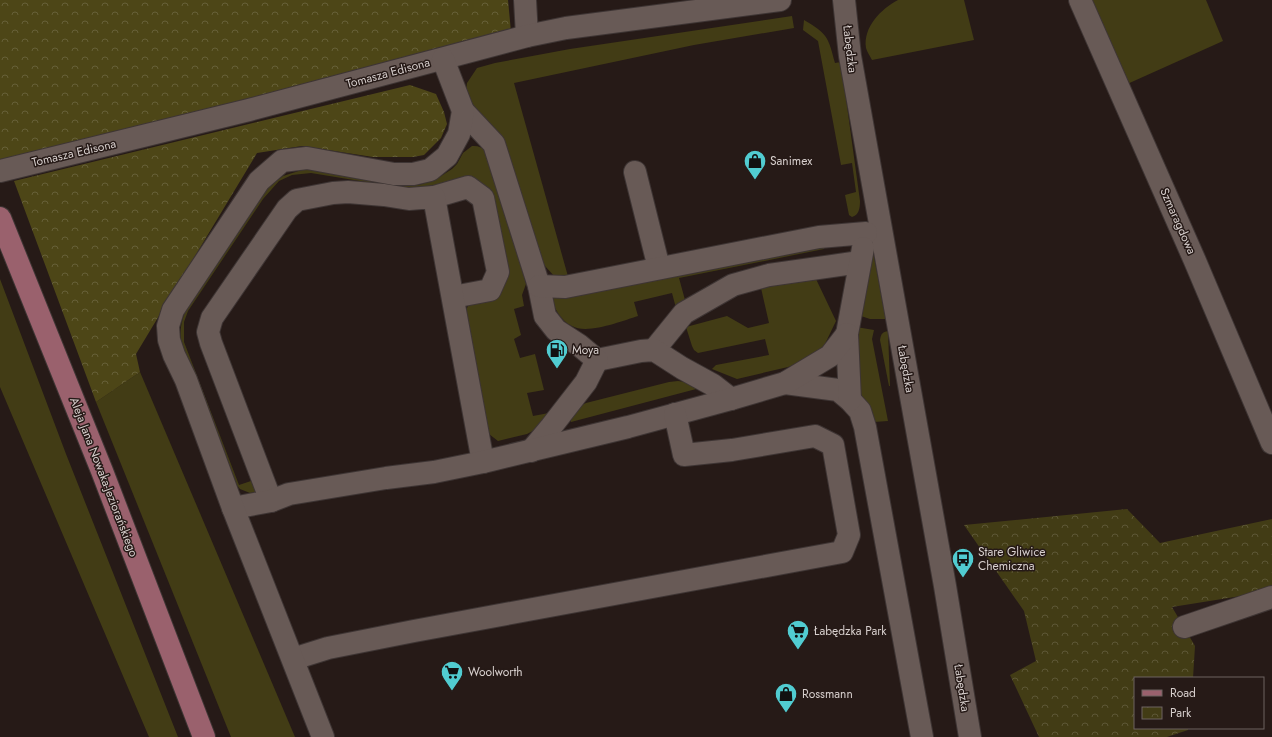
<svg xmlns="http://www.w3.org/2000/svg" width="1272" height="737" font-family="Jost,sans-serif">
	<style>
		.green { fill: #423c15 }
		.forest { fill: url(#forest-crowns) }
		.park { fill: url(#park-crowns) }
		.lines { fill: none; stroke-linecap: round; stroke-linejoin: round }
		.minor-casing { stroke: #3e3534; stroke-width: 24 }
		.major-casing { stroke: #3e3534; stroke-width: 24 }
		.minor { stroke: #685a56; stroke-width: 22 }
		.major { stroke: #9a616d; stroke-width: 22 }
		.labels { text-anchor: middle; stroke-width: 3; stroke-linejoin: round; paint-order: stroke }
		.street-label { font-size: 12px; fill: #d7cfcd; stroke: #261a17 }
		.poi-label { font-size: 12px; fill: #d7cfcd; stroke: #261a17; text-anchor: start }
	</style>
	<defs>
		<pattern id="forest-crowns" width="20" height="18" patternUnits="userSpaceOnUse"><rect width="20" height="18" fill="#4d4617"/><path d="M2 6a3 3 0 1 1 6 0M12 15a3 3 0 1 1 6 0" fill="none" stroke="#666038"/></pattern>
		<pattern id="park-crowns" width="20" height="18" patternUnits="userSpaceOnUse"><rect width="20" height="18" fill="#423c15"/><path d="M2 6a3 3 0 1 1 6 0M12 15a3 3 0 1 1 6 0" fill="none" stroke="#5d5736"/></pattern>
	</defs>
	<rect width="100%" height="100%" fill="#261a17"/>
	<g class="green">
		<path d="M 898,0 L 964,0 L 974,40 L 872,60 C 870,56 867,52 866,48 C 863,27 881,9 898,0 Z"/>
		<polygon points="1089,0 1206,0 1223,41 1125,85"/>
		<polygon points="792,16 794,28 694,45 514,83 569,280 555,277 535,255 521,197 499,133 464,105 467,83 477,68 495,63 570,49"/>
		<path d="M 804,20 C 828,34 828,37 835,63 L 841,62 L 860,201 C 860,208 859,215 852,217 L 849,215 L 845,195 L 856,192 L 852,163 L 841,165 L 818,41 L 803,30 Z"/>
		<path d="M 472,146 C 483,145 487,152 493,160 L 526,284 L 522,295 L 524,306 L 514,309 L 521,335 L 514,339 L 520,358 L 535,354 L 544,390 L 527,393 L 533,416 L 554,412 L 540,427 L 527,434 L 498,441 L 489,434 L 465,312 L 469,304 L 489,300 L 494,202 L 460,181 L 409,189 L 311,173 L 292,175 L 279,181 L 263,199 L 188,311 L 184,322 L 184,342 L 239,485 L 254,480 L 256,492 L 250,493 L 240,489 L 234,482 L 182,347 C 179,330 181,322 187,307 L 261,196 L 271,185 L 283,176 L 305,169 L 399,185 L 419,185 L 438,178 L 452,169 L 457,164 L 463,153 Z"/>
		<path d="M 825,246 L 824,249 L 679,278 L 685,300 L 676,308 L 672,293 L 634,302 L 638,316 C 622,321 587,335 572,326 C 560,321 555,307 549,297 Z"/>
		<polygon points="872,247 886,319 870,319 858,315"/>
		<polygon points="0,279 66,454 178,737 149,737 0,387"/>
		<polygon points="816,279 836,321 823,348 803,362 788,367 737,379 712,369 716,365 769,355 765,339 698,353 694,350 692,346 686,327 727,316 748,328 769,323 761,288"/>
		<polygon points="856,327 874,330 872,339 888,421 874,422 869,406 860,393"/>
		<path d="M 888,331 L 890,386 L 889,386 L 880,340 C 881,334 882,332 888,331 Z"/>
		<polygon points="140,372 295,737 231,737 96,402"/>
		<polygon points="678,381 685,382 700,388 571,422 570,419 578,407 586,403 669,382"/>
	</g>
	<g class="forest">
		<polygon points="0,0 508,0 511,32 0,171"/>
		<polygon points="410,85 436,94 444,112 447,124 441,138 424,155 413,157 373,157 302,146 257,153 136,354 140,372 96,402 14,181"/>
	</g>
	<polygon class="park" points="1127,509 1160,543 1272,519 1272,591 1172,607 1195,646 1193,678 1135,678 1135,728 1188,728 1188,730 1167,737 1039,737 1010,675 1036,661 1024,611 964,525"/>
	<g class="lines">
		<g class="minor-casing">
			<g id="minor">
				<polyline points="525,0 527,36"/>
				<polyline points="844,0 850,56 945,586 970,737"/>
				<polyline points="1080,0 1195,261 1272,443"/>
				<polyline points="463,111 494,144 539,286 545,316 556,330 579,345 597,360"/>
				<polyline points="0,171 249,110 527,36 566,28 780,0"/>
				<polyline points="635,172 659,268"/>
				<polyline points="434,197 468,187 483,198 498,272 490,290 453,297"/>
				<polyline points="539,286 565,287 819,237 866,233"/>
				<polyline points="654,350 684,313 733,285 769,275 860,262"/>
				<polyline points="597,360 641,351 654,350 682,368 713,385 731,399"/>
				<polyline points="785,383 838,390 850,400 860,411 865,427 922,737"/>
				<polyline points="850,400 847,334 863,248"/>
				<polyline points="531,451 551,427 586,382 597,360"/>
				<polyline points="271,501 211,343 208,332 212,318 287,209 297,200 333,193 348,192 384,195 409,199 434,197 483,462"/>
				<polyline points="233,508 271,501 289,494 386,478 434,472 483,462 628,427 731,399 785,383 830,356 847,334"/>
				<polyline points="1184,627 1272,597"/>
				<polyline points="293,659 328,648 414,631 842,552 849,535 833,445 815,436 732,450 684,455 675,414"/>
				<polyline points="323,737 233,508 186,380 174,355 169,340 168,326 173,310 259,181 282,161 307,158 394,174 413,174 430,170 447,156 459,134 463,111 443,59"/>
			</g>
		</g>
		<g class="major-casing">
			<polyline id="major" points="0,218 102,471 204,737"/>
		</g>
		<use href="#minor" class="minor"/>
		<use href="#major" class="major"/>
	</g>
	<defs>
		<g id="shop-pin" transform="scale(1.15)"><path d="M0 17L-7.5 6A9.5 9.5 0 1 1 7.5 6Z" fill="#51ccd1" stroke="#261a17"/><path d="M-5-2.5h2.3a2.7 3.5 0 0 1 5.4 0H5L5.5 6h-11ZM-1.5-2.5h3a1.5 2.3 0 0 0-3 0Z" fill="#111"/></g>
		<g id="fuel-pin" transform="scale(1.15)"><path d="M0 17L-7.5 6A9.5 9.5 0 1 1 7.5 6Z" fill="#51ccd1" stroke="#261a17"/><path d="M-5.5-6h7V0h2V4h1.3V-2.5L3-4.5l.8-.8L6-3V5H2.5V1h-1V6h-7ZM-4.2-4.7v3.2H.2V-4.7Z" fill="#111"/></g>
		<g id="bus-pin" transform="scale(1.15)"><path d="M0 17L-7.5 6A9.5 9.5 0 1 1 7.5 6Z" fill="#51ccd1" stroke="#261a17"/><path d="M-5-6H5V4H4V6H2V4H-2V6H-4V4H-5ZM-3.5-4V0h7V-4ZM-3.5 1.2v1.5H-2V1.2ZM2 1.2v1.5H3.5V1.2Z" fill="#111"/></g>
		<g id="supermarket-pin" transform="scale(1.15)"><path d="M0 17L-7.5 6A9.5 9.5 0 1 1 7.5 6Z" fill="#51ccd1" stroke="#261a17"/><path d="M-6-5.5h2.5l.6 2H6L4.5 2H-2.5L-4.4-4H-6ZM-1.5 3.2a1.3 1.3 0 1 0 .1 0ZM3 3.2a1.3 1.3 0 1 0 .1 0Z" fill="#111"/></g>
	</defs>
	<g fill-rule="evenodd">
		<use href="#shop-pin" x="755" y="161"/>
		<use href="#fuel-pin" x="557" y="350"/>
		<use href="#bus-pin" x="963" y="559"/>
		<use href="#supermarket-pin" x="798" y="631"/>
		<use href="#supermarket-pin" x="452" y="672"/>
		<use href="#shop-pin" x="786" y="694"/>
	</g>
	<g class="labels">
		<g class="street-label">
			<text transform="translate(850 49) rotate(83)" y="4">Łabędzka</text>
			<text transform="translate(388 73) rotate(-15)" y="4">Tomasza Edisona</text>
			<text transform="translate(74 153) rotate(-13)" y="4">Tomasza Edisona</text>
			<text transform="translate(1178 221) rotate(66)" y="4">Szmaragdowa</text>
			<text transform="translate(906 369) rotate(80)" y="4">Łabędzka</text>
			<text transform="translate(104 477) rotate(69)" y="4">Aleja Jana Nowaka-Jeziorańskiego</text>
			<text transform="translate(962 688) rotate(81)" y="4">Łabędzka</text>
		</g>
		<g class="poi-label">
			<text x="770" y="165">Sanimex</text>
			<text x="572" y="354">Moya</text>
			<text x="978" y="556">Stare Gliwice<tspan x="978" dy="14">Chemiczna</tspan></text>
			<text x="814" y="635">Łabędzka Park</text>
			<text x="468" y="676">Woolworth</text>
			<text x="802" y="698">Rossmann</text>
		</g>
	</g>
	<rect x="1134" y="677" width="130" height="52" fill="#261a17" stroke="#6d6260"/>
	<rect x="1142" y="690" width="20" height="6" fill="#9a616d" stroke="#6d6260"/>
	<text x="1170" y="697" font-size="12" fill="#d7cfcd">Road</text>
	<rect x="1142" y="707" width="20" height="12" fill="url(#park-crowns)" stroke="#6d6260"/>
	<text x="1170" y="717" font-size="12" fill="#d7cfcd">Park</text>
</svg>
